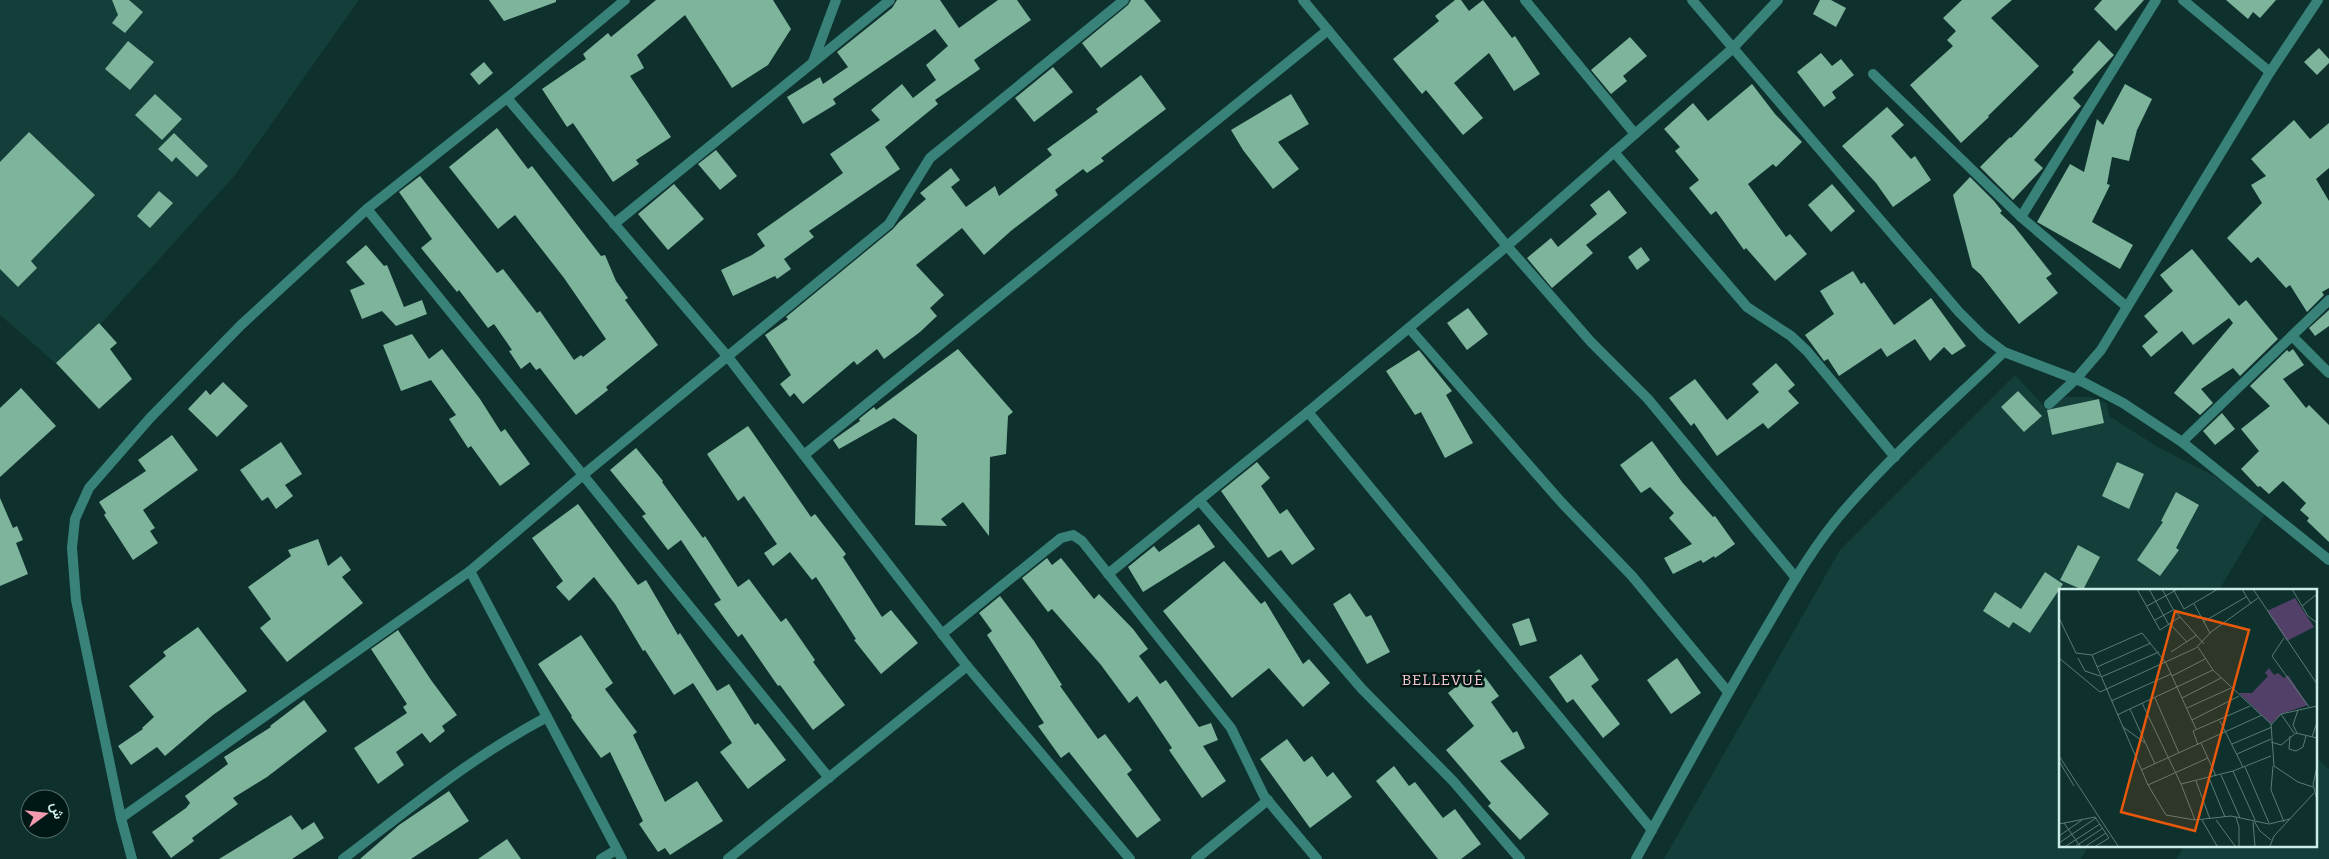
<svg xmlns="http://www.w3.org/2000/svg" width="2329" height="859" font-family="Bitter,Vazirmatn,serif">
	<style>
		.built { fill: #133e39 }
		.building { fill: #7db49b }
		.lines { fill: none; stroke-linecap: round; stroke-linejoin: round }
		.street { stroke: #388279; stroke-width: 10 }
		.labels { text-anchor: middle; stroke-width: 5; stroke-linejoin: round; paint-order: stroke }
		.quarter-label { font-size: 15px; letter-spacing: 1px; fill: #f8c5cf; stroke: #001815 }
		.inset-road { fill: none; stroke: #5a7c77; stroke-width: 1 }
		.view { fill: #e8590c; fill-opacity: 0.15; stroke: #e8590c; stroke-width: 2.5 }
		.inset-edge { fill: none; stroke: #ccece7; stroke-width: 2.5 }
	</style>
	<rect width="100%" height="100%" fill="#0e312d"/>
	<g class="built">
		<polygon points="0,0 359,0 235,175 61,368 0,315"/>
		<polygon points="2015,375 2044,406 2065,397 2090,397 2107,403 2109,416 2158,447 2270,505 2219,590 2060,590 2060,845 2089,845 2081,859 1664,859 1840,550"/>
		<polygon points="2315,756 2329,769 2329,859 2176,859 2185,845 2315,845"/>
	</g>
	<g class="building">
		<polygon points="112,0 129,0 143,12 125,33 112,23 118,15"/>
		<polygon points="489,0 556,0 556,2 504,21"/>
		<polygon points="656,0 773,0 791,29 768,65 732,88 685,15 637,55 644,68 630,76 671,137 636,160 639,164 613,182 573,123 567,127 542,89 586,59 583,54 608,33 611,37"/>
		<polygon points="897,0 940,0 959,28 998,0 1017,0 1031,20 974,60 980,69 935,100 938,104 885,147 900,169 809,231 814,237 784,259 791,269 777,279 775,276 733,296 721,270 752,255 765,246 757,234 843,173 830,154 880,120 871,110 902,84 913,98 936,80 926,65 948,46 935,29 833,99 836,104 803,124 787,97 820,77 823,84 848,67 837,52 892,8"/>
		<polygon points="1131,0 1144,0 1161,21 1101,68 1082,43 1128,5"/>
		<polygon points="1455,0 1461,0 1469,11 1483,0 1512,38 1515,36 1540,74 1514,91 1489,53 1454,83 1483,118 1463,135 1426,90 1422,94 1393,59 1439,21 1435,16"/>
		<polygon points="1820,0 1831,0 1846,8 1836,27 1813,14"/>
		<polygon points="1962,0 2012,0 1991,18 2039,66 1988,116 1989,117 1961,143 1910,85 1953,46 1947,40 1956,31 1943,18"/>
		<polygon points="2102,0 2144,0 2116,31 2094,9"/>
		<polygon points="2226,0 2276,0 2260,18 2253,12 2248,19"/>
		<polygon points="1630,37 1647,56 1623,76 1627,81 1611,94 1591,70"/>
		<polygon points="2099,40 2114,55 2073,98 2081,106 2034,160 2043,168 2013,200 1980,167 2010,137 2011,138 2074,72 2072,70"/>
		<polygon points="128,41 154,62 130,90 105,69"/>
		<polygon points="2319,48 2329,59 2329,63 2317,75 2304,62"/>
		<polygon points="1821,53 1832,66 1841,59 1854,75 1832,92 1836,98 1824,107 1797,72"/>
		<polygon points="484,62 493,73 479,85 470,74"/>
		<polygon points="1053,67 1073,92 1034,122 1015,98"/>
		<polygon points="1141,75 1166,109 1101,158 1104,161 1087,173 1083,169 1055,190 1058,195 1012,230 984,255 962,228 916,265 944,295 930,308 937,316 920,332 884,359 877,349 857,365 854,361 803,404 794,393 790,397 780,384 791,375 765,335 788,319 786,317 893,229 899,222 926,199 920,193 951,168 960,180 951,187 966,207 995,186 999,196 1052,155 1047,149 1098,112 1096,109"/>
		<polygon points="1752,84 1775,114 1802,142 1776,167 1773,164 1748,184 1786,237 1790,234 1807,254 1775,281 1746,248 1744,250 1716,211 1711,215 1689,188 1699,180 1675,151 1680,147 1664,129 1693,103 1708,121"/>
		<polygon points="2125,84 2152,99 2137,130 2129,161 2112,157 2107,184 2110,185 2092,222 2133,245 2120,269 2037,222 2070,164 2084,172 2097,119 2103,125"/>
		<polygon points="155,94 182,119 162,140 135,115"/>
		<polygon points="1291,94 1309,124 1278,142 1299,169 1273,189 1243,150 1231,130"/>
		<polygon points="1887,107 1904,125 1891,136 1911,159 1915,156 1931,180 1893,207 1876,183 1842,146"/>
		<polygon points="2294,120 2310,139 2329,123 2329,168 2316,179 2329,201 2329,288 2322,292 2324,295 2307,312 2290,285 2286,288 2258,257 2251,263 2227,238 2262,203 2251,185 2266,176 2251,159"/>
		<polygon points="497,128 528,169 532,166 601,256 605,255 616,281 628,298 625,300 658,345 606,387 608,390 576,415 540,368 536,370 530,362 521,369 509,351 512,350 494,324 488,328 459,290 457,292 421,248 432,239 399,192 420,176 497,273 503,269 537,313 540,311 574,360 581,355 583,357 606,339 564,278 515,215 498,229 449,167"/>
		<polygon points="29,132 95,195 31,261 37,268 18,287 0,269 0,162"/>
		<polygon points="174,133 208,166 197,177 176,157 172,162 158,149"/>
		<polygon points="716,150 737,176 720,190 698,164"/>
		<polygon points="1970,177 1994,201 2002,211 2000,213 2014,226 2052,274 2046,278 2058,293 2019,324 1981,275 1972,267 1953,195"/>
		<polygon points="674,184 704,219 668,250 638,214"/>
		<polygon points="1832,184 1855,211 1831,232 1808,205"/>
		<polygon points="1609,190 1627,213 1586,245 1593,253 1552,288 1527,258 1551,238 1558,247 1597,214 1590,205"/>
		<polygon points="159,191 173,203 150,228 137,216"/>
		<polygon points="366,245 384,266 387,265 404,307 422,300 427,314 396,326 382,311 362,319 350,290 365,284 346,262"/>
		<polygon points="1641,247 1650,260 1637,270 1628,257"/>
		<polygon points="2192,249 2239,306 2246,300 2278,339 2240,376 2233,368 2201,389 2213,403 2200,415 2174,393 2233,323 2229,318 2193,345 2182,331 2151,357 2142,346 2158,332 2144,316 2173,291 2160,275"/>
		<polygon points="1853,271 1861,284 1864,282 1894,325 1931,298 1966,346 1952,355 1944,347 1930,361 1915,339 1887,357 1881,348 1839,376 1828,359 1824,361 1805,335 1834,314 1820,291"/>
		<polygon points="1468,308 1488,334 1467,350 1447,323"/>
		<polygon points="2329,310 2329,326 2315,336 2309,328"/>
		<polygon points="99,323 117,343 110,349 132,379 99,409 56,363"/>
		<polygon points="412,334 429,359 442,349 480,399 501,432 505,429 530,464 500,486 471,446 468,448 449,419 456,415 431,380 401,391 383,345"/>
		<polygon points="958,349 1013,412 1008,416 1006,454 990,457 989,536 963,502 941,519 947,526 915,525 917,435 894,418 839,449 833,440 860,421 859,419 874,407 876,410"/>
		<polygon points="2293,349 2304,365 2283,379 2306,408 2309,405 2329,425 2329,542 2307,521 2309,518 2300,510 2306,503 2283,481 2269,494 2260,486 2258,487 2241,469 2259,451 2241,429 2270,406 2250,386 2287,350 2289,352"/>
		<polygon points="1419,350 1452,391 1446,395 1473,443 1445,458 1421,412 1415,415 1386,371"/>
		<polygon points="1776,363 1795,385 1788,391 1799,403 1768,429 1763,423 1717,456 1694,423 1691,426 1669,398 1695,379 1727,420 1759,392 1752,384"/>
		<polygon points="223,382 248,406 217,437 188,409 206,390 210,395"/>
		<polygon points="21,388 56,426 0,477 0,408"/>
		<polygon points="2018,391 2042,416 2024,432 2001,407"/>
		<polygon points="2099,399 2104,423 2052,435 2047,410"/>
		<polygon points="2222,413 2235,429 2215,445 2203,431"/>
		<polygon points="748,426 811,517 815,514 846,554 843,557 882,617 891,610 918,643 881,674 854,640 856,639 816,577 812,580 790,552 773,566 764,553 777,544 744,496 738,501 707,454"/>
		<polygon points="172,435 198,470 143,510 155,528 150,531 158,543 133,560 104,515 106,513 99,502 146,471 138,460"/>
		<polygon points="1652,441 1682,482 1713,517 1715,516 1735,544 1715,558 1714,556 1703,563 1701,560 1673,574 1664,558 1692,544 1669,518 1674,513 1650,487 1641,493 1620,465"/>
		<polygon points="281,442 302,474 285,485 293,496 276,509 268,497 262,501 240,470"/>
		<polygon points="636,448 663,481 662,482 703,538 705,536 738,587 749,579 781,622 786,618 815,660 813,662 845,705 813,730 780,685 778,686 742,634 738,637 714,604 721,600 681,540 668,550 642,516 646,514 610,470"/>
		<polygon points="1257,462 1270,478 1261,486 1280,514 1287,509 1315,549 1292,565 1281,550 1268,558 1221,491"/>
		<polygon points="2117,462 2144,474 2129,509 2102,496"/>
		<polygon points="2176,492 2199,505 2176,548 2179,550 2160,576 2137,560 2163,522 2161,521"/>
		<polygon points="0,498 13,528 17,526 23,540 16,543 28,574 0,586"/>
		<polygon points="578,504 638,585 646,580 678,635 680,633 717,691 729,684 755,725 758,723 786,760 748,789 720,752 732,743 693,683 674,695 645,650 643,651 615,604 594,577 569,601 556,587 563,581 532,538"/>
		<polygon points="1199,524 1215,547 1143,592 1128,567 1154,546 1159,552"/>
		<polygon points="318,539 328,566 341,556 351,570 342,577 363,603 287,662 260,628 271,619 248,587 291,556 288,550"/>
		<polygon points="2078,545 2100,557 2083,590 2060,580"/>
		<polygon points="1047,558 1052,565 1061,558 1094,599 1099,594 1133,629 1148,649 1139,656 1160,684 1166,680 1199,727 1211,723 1218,740 1203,746 1226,781 1202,798 1169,750 1172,748 1137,696 1129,703 1101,665 1052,609 1048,612 1022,578"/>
		<polygon points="1224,561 1261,604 1265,601 1303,664 1309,659 1330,683 1303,707 1269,668 1232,698 1163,611"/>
		<polygon points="2045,572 2063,584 2030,633 2013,622 2009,628 1983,611 1995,592 2021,609"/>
		<polygon points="1350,593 1366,617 1371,615 1390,652 1367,664 1333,604"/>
		<polygon points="1000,596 1034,641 1062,685 1060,686 1098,739 1105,734 1132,770 1127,774 1161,820 1137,838 1069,752 1061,758 1038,726 1044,723 987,635 992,631 979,613"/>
		<polygon points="1529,618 1537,641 1520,646 1512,624"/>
		<polygon points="198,627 247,691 213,715 165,756 157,747 131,765 118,746 143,729 142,728 154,717 129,686 166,656 163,652"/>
		<polygon points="398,630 431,680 457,715 442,726 445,731 430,743 422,733 396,752 404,765 378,784 354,748 407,713 403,707 407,704 371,649"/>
		<polygon points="581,635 613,683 605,689 637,732 633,735 665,802 697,781 723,821 670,855 665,848 658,852 639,824 643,821 610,752 601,758 571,717 572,716 538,664"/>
		<polygon points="1581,654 1599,680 1591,686 1620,724 1603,738 1573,699 1567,703 1549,677"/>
		<polygon points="1677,658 1701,693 1671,714 1647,680"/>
		<polygon points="1479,669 1499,696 1491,702 1513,733 1517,731 1525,748 1500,761 1549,814 1520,840 1488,806 1491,803 1446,750 1474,726 1448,693"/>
		<polygon points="304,700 327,731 267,777 233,798 238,804 192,838 194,841 171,858 152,832 186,808 190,803 185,796 228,764 224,757 271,727 270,726"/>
		<polygon points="1287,739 1304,762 1312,756 1327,777 1333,772 1352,797 1310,828 1260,759"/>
		<polygon points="1394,766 1409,786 1415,782 1443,818 1455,809 1481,844 1461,859 1438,859 1376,781"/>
		<polygon points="449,791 469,821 411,859 360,859 399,825"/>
		<polygon points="291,815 302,830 314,822 324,838 292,859 219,859"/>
		<polygon points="507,839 521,859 478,859"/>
	</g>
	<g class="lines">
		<g class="street">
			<polyline points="1303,0 1507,246 1591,342 1648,399 1796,578"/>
			<polyline points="1525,0 1635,134"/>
			<polyline points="1692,0 1959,312 1983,336 2004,352 2083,382 2123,403 2182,442 2329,560"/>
			<polyline points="2183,0 2270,72"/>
			<polyline points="813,62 836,0"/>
			<polyline points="1873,74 2021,217 2127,307"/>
			<polyline points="507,98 728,357 967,666 1130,859"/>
			<polyline points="1614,152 1747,307 1791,336 1807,351 1895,457"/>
			<polyline points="367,209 829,778"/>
			<polyline points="2021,217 2156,0"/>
			<polyline points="614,224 890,0"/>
			<polyline points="1409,328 1562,503 1632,576 1728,692"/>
			<polyline points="2292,336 2329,373"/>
			<polyline points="2049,404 2076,379 2101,350 2270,72 2318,0"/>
			<polyline points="1308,412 1652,830"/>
			<polyline points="2182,442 2329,300"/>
			<polyline points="804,455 1328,30"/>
			<polyline points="1199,500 1362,689 1453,781 1520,859"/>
			<polyline points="470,571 622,859"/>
			<polyline points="1108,574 1308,412 1507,246 1732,49 1778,0"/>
			<polyline points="942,634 1061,538 1073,535 1082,541 1231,728 1264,796 1317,859"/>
			<polyline points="121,818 470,571 583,475 889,224 930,158 1124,0"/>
			<polyline points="132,859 121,818 76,600 72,548 75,519 89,488 150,418 241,325 367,209 507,98 625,0"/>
			<path d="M 343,859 C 409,809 473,756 547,717"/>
			<polyline points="601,859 616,850"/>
			<polyline points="728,859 967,666"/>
			<polyline points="1196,859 1268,800"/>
			<path d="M 1636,859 C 1677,784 1718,709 1762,635 C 1788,591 1814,544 1848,506 C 1896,451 1952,402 2004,352"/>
		</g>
	</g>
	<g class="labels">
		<g class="quarter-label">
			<text x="1443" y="685">BELLEVUE</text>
		</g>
	</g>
	<g transform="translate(2059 589)">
		<rect width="258" height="258" fill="#0e312d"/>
		<path d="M 236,9 L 255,38 L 228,52 L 208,22 ZM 210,79 L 215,86 L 219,84 L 225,89 L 229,86 L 249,116 L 222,125 L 212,135 L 180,104 L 193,104 L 209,87 L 206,84 Z" fill="#534069"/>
		<path class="inset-road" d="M 78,0 L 101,41 L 121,28M 90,0 L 110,36M 103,0 L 114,20 L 145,55M 114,0 L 125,20 L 159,0M 183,0 L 192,15M 194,0 L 258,95M 233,0 L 249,27 L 258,34M 135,15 L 151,44M 88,17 L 119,0M 243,17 L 258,5M 0,29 L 17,64 L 33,66 L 89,196 L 107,226 L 136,231 L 172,227 L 210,235 L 231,230M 96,31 L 114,21M 144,33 L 187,8M 111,35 L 128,53M 225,49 L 213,67 L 250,118M 139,58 L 154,81 L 212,135 L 215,177 L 239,193 L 254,198M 112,63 L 138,46M 33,66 L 83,44 L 107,74 L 137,140M 0,69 L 41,103 L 137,59 L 152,43 L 199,9M 19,69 L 26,82 L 41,87M 38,78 L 92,54M 113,87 L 146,70M 42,88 L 100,63M 96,109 L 120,164M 123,109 L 162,89M 52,112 L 112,85M 83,114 L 122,195 L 136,231M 128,119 L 172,99M 71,120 L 96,175M 222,125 L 235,144M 58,126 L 154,81M 133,131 L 180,107M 161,132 L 184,178M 212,136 L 222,125 L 258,117M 64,138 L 86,154M 238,144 L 234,136 L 239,121M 231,147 L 230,160 L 237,162 L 244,158 L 247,147M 253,148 L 258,133M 212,153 L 222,156 L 237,144 L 258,149M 142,154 L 157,187M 173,155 L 213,138M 139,156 L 134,142 L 191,117M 178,165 L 212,150M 0,167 L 59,257M 0,172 L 15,197M 214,177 L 212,201 L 225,233M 186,178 L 210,234M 258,178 L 254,195 L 258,211M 82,181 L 203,126M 174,182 L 196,231M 162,186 L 181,229M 150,189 L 166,228M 137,192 L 151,230M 122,195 L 174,182 L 212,167M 89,196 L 149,169M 177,228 L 180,238 L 180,257M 143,231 L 158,257M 157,231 L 176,257M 195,232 L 201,242 L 212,251M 194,233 L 196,257M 5,234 L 21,257M 0,235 L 36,228 L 50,249 L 37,257M 0,247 L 23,231M 0,254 L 37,229M 7,257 L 41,235M 17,257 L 44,239M 27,257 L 47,244M 211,257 L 215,247 L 255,204"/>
		<path class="view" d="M 116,22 L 190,41 L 136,242 L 62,223 Z"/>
		<rect width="258" height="258" class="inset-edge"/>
	</g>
	<g transform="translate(45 814) rotate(75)"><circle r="24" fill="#001815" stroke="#526d69"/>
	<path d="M0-4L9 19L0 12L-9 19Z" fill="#f29aaf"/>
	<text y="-8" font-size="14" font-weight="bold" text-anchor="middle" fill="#ccece7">ش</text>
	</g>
</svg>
